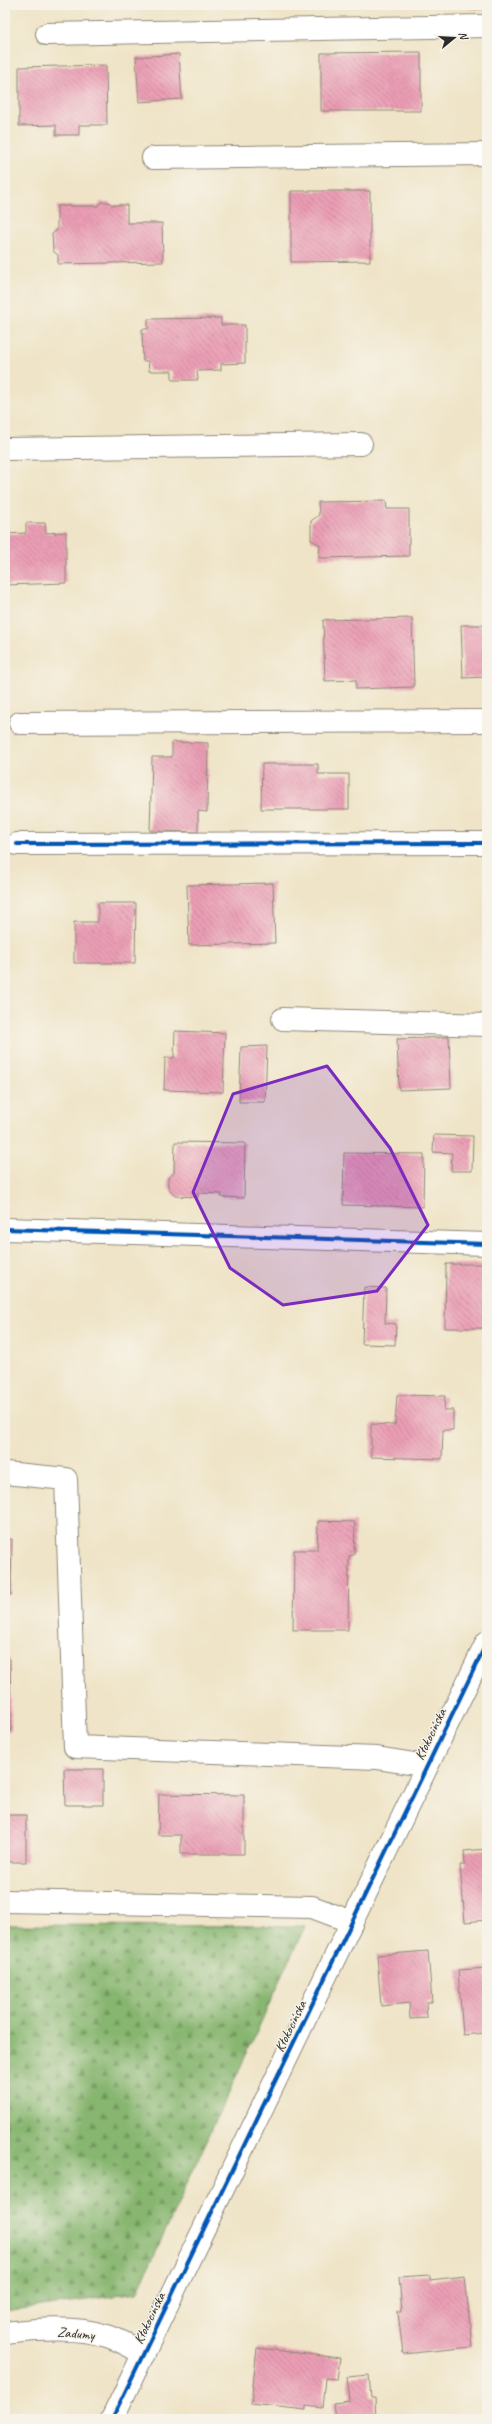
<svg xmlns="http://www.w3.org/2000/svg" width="492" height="2424" font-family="Caveat,sans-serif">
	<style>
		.forest { fill: url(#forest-firs); stroke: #59704d }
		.building { fill: url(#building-back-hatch) }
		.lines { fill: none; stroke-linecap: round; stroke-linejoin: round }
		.minor-casing { stroke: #8d8879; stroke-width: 24 }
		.minor { stroke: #fff; stroke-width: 22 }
		.cycleway-casing { stroke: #f7f3e8; stroke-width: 6 }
		.cycleway { stroke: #0057b8; stroke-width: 4 }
		.marked { fill: #7b2cbf; fill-opacity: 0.2; stroke: #7b2cbf; stroke-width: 3; stroke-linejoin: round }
		.labels { text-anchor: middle; stroke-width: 3; stroke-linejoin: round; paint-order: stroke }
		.street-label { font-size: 14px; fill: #2b2b2b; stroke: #f7f3e8 }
	</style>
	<defs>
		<pattern id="forest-firs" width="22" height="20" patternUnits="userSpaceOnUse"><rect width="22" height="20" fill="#87b66f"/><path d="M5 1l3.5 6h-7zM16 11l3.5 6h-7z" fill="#6f945b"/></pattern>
		<pattern id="building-back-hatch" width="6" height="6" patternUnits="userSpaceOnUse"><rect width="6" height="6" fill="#eb9eb5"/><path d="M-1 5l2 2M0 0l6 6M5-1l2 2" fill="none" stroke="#bf8193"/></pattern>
	</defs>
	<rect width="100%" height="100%" fill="#f7f3e8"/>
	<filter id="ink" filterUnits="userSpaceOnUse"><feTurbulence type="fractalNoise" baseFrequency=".025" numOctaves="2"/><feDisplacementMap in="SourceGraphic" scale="8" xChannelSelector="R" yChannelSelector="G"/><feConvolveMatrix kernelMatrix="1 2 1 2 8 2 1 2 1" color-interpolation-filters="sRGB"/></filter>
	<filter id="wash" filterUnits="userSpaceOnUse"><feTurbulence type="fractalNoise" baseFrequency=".012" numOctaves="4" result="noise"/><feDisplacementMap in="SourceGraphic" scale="16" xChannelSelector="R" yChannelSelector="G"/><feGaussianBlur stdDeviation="0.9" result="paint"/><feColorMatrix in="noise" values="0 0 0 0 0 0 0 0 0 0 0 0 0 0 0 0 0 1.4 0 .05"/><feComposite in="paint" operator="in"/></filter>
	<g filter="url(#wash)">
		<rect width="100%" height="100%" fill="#efe4c7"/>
		<polygon class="forest" points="5,1925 305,1926 137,2293 5,2311"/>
		<g id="blocks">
			<g class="building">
				<rect x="469" y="5" width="18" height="4"/>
				<polygon points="421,52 421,111 321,111 321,53"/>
				<polygon points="179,54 182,99 139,102 136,57"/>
				<polygon points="106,65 107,125 79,125 79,135 56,135 56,125 19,126 19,67"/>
				<polygon points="291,191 370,191 370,261 291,262"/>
				<polygon points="101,202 109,202 112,205 127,205 127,223 162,223 163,262 58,264 58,255 53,251 52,234 57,230 57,206 98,206"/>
				<polygon points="221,318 221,325 245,325 245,363 221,364 221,370 197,371 198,380 172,380 172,371 149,371 148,361 143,361 142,329 148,329 148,319"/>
				<polygon points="386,501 387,509 409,509 409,556 319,558 320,545 311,540 311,521 319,515 318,502"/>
				<polygon points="26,523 45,523 46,533 66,532 66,583 5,585 5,534 26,533"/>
				<polygon points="412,618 414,687 356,689 356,680 325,681 323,620"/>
				<polygon points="461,625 487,625 487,677 463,678"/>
				<polygon points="172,742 208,743 207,812 198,811 198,832 150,831 152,757 172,757"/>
				<polygon points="262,764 318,764 318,774 349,774 349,809 261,809"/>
				<polygon points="273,883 275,943 189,945 187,885"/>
				<polygon points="98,903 136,903 135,963 74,963 74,922 98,922"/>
				<polygon points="175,1031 225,1033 223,1092 164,1090 165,1058 174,1058"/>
				<polygon points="449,1037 451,1088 399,1090 397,1039"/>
				<polygon points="267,1046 265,1102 239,1102 241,1047"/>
				<polygon points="434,1135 473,1136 472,1171 451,1171 452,1153 433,1152"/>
				<polygon points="175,1142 245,1143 244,1198 221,1197 222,1194 198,1193 198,1197 175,1196 168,1187 168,1178 174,1173"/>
				<polygon points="344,1153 424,1154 423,1207 343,1205"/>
				<polygon points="446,1264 487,1264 487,1328 445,1328"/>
				<polygon points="364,1287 386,1288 385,1323 396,1324 395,1345 362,1344"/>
				<polygon points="397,1395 445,1396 444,1410 453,1410 453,1430 443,1430 442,1459 371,1457 371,1424 395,1425"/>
				<polygon points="318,1521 355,1522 354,1555 349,1556 348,1630 293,1630 294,1550 317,1550"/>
				<polygon points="5,1539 12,1539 11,1595 5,1595"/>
				<polygon points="5,1659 10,1659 11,1731 5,1731"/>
				<polygon points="64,1769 103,1769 103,1805 65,1805"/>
				<polygon points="159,1794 244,1795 244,1854 181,1854 181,1835 158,1835"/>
				<rect x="5" y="1815" width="21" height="47"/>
				<polygon points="487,1849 487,1920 465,1922 460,1865 465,1865 464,1851"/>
				<polygon points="428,1951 432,2002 426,2002 427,2018 410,2019 409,2003 381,2006 377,1955"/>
				<polygon points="487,1968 487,2033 463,2035 458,1970"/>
				<polygon points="430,2275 430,2280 465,2276 472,2347 403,2354 398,2312 402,2312 399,2277"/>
				<polygon points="257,2348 340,2358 337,2379 325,2378 322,2408 306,2406 306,2410 251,2404"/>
				<polygon points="369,2375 371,2397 375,2397 376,2419 335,2419 333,2403 350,2401 347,2377"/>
			</g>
		</g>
	</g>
	<g filter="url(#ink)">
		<use href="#blocks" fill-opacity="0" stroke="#8d8879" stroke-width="1"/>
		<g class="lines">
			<g class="minor-casing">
				<g id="minor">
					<polyline points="47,34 487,26"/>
					<polyline points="153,158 487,154"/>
					<polyline points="5,449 361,444"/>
					<polyline points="20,723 487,721"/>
					<polyline points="17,844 487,843"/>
					<polyline points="283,1019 487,1025"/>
					<polyline points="5,1229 487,1244"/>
					<polyline points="5,1473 66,1479 75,1747 377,1758 427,1766"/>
					<polyline points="5,1901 312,1907 352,1922"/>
					<path d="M 5,2333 C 37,2329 76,2326 107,2336 C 120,2340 132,2347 144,2354"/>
					<polyline points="112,2419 487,1642"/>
				</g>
			</g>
			<use href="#minor" class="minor"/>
			<g class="cycleway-casing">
				<g id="cycleway">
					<polyline points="17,844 487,843"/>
					<polyline points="5,1229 487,1244"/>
					<polyline points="112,2419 487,1642"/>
				</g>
			</g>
			<use href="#cycleway" class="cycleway"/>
		</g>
	</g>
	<path class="marked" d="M 327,1066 L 390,1148 L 428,1225 L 377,1291 L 283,1305 L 230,1268 L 193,1192 L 233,1094 Z"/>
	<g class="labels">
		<g class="street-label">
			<text transform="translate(430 1734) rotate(-64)" y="5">Kłokocińska</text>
			<text transform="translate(290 2026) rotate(-64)" y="5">Kłokocińska</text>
			<text transform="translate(149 2318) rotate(-64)" y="5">Kłokocińska</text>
			<text transform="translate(76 2333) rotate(5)" y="5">Zadumy</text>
		</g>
	</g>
	<rect width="492" height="2424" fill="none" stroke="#f7f3e8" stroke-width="20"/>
	<g transform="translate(454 38) rotate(72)" stroke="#f7f3e8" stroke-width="3" paint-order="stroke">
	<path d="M0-3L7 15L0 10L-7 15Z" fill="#2b2b2b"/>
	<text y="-6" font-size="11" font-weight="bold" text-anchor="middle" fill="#2b2b2b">N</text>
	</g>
</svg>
